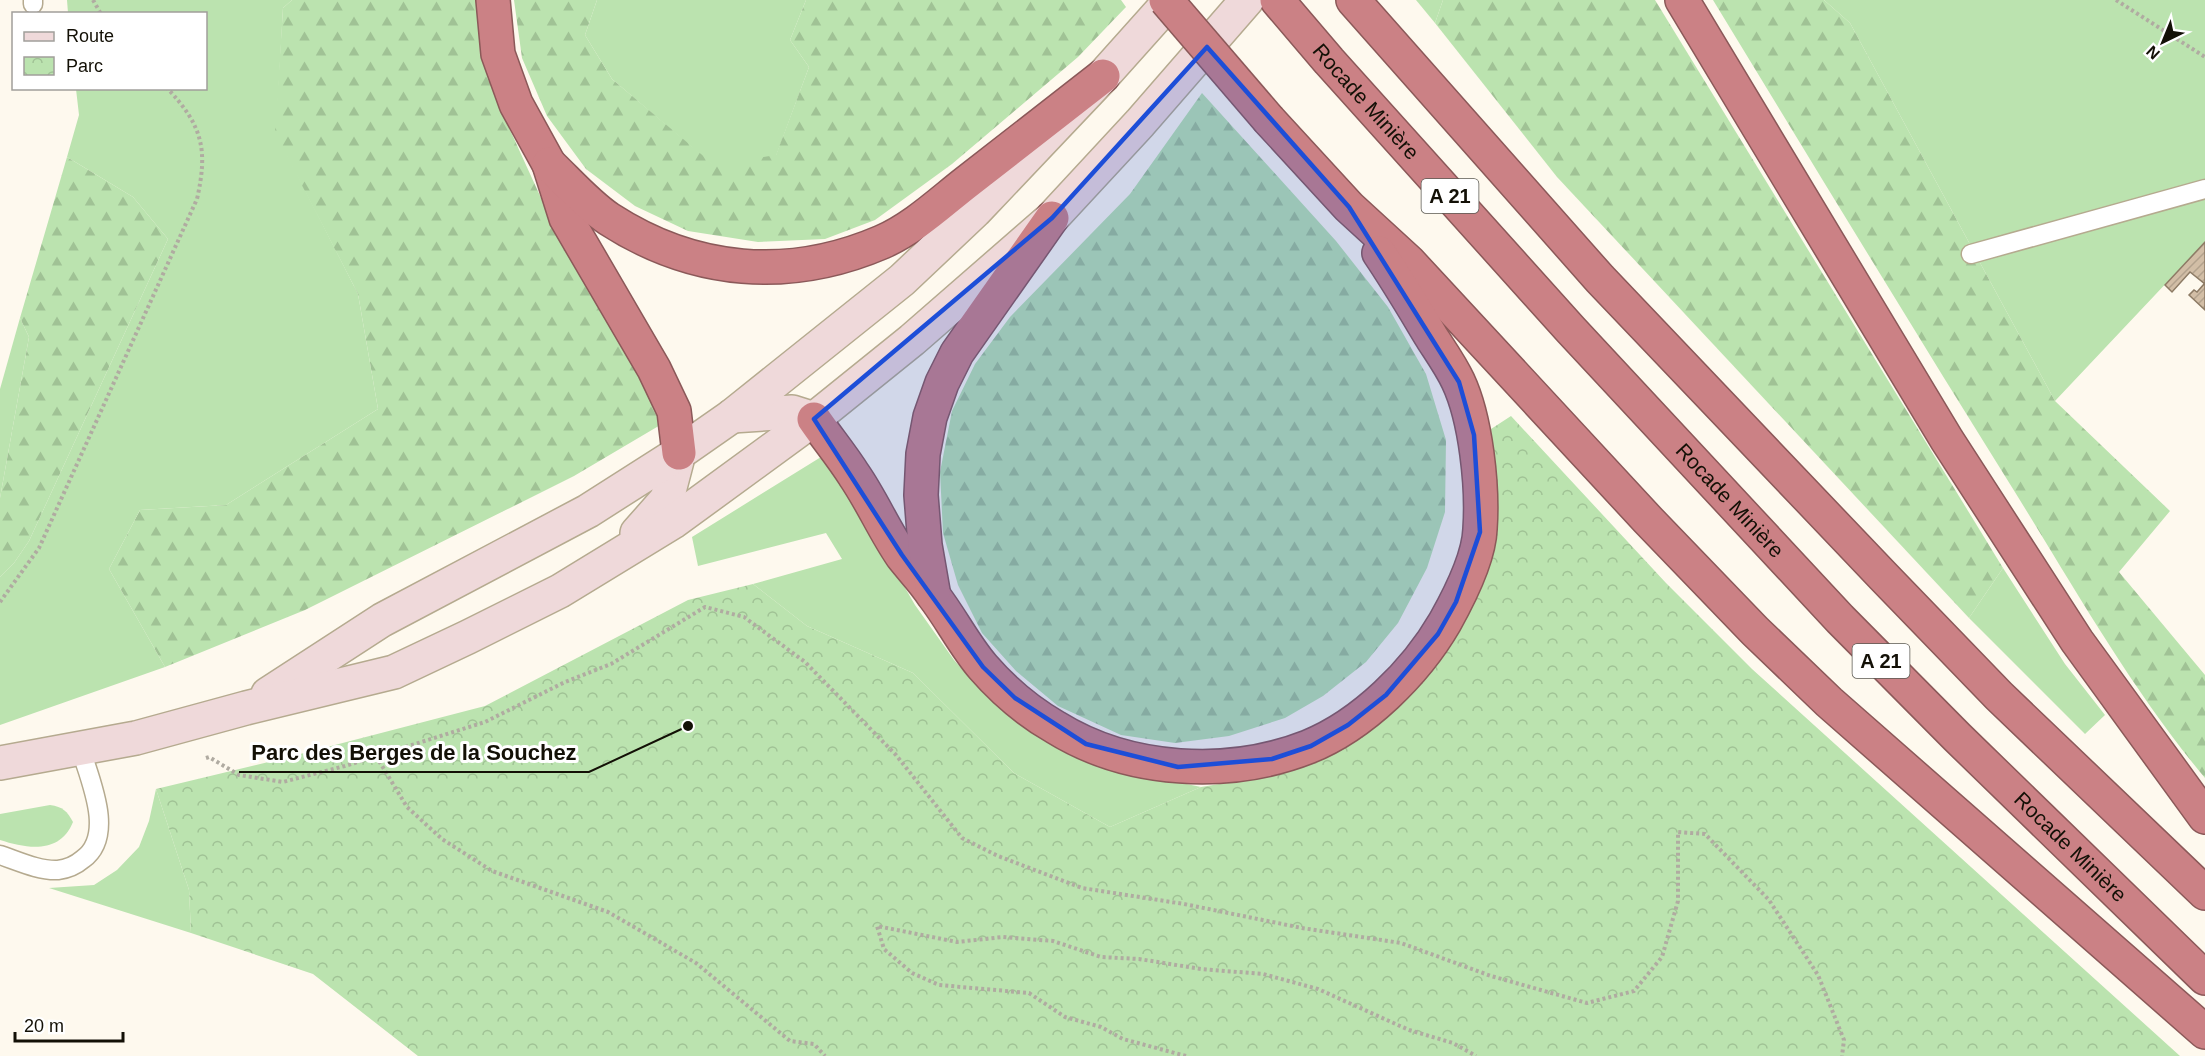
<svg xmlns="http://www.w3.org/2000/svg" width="2205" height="1056" font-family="Arial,sans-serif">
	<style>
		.grass { fill: #bbe3af }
		.forest { fill: url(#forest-firs) }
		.park { fill: url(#park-crowns) }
		.building { fill: url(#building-hatch); stroke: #8d7b65; stroke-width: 1.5 }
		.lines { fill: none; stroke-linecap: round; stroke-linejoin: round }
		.lane-casing { stroke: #b5aa8f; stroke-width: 21 }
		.secondary-casing { stroke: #b5aa8f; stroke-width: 36 }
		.highway-casing { stroke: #8b5959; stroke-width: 36 }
		.path { stroke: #b0aba1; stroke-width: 4; stroke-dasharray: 3 3; stroke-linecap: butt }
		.lane { stroke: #fff; stroke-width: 18 }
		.secondary { stroke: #efd9da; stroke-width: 33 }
		.highway { stroke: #cb8185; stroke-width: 33 }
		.highway-bridge-casing { stroke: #8b5959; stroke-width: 36; stroke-linecap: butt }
		.highway-bridge { stroke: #cb8185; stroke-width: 33 }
		.marked { fill: #1d4ed8; fill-opacity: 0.2; stroke: #1d4ed8; stroke-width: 4.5; stroke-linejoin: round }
		.labels { text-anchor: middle; stroke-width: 6; stroke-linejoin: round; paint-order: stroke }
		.shield { fill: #fff; stroke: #5a5851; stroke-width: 1.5 }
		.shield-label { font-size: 20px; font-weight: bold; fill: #131006 }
		.street-label { font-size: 21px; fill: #131006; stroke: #fff }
		.leader { fill: none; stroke: #131006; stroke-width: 2 }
		.callout-dot { fill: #131006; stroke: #fff; stroke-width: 2 }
		.callout-label { font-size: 22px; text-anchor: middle; font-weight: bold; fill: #131006; stroke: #fff; stroke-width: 6; stroke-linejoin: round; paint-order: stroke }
	</style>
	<defs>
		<pattern id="forest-firs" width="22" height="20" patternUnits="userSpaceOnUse" patternTransform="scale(1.5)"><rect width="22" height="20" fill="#bbe3af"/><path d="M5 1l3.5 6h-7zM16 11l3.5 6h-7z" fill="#a0c295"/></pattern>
		<pattern id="park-crowns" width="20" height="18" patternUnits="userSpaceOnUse" patternTransform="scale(1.5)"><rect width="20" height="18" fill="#bbe3af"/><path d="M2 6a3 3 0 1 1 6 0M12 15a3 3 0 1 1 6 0" fill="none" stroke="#a0c295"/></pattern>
		<pattern id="building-hatch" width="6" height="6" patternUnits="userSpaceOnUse" patternTransform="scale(1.5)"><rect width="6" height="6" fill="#d2bea6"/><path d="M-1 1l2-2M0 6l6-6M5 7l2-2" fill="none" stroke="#b3a28d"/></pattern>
	</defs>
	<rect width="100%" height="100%" fill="#fef9ee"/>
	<g class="grass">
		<polygon points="67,0 292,0 283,8 276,133 358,294 378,409 226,505 140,510 109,569 165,667 0,725 0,577 14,563 29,541 168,239 133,197 67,157 79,115 76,89 206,88 206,14 68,13"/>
		<polygon points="597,0 806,0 790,40 809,67 776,156 714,166 612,79 585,35"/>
		<polygon points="1416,0 1443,0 1435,23"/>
		<polygon points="1824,0 2205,0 2205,242 2055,401 1850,23"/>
		<polygon points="20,318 29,337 0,498 0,389"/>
		<polygon points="821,457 848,489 915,605 954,660 988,698 1036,735 1110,768 1201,787 1110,827 1014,773 913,673 807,626 753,584 842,559 826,533 698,566 692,537"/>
		<polygon points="2003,568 2065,664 2105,715 2085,734 1969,618"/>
		<polygon points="156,789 189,890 191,933 49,888 94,885 117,870 139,847 149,821"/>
		<path d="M 50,805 C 63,807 67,811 73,822 C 60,854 28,849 0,840 L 0,814 Z"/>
	</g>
	<g class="forest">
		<polygon points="292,0 480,0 486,50 506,121 541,198 649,382 662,424 574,476 305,610 165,667 109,569 140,510 226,505 378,409 358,294 275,133 283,8"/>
		<polygon points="514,0 597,0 585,35 612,79 714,165 776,155 809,67 790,40 806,0 1121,0 1126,7 1078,57 952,164 875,220 825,239 758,242 688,231 635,206 586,169 547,116 522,58"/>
		<polygon points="1443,0 1655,0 2003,568 1969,618 1557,177 1435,23"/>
		<path d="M 1713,0 L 1824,0 L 1850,23 L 2055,401 L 2170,511 L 2119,572 L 2205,675 L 2205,778 C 2134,693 2076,591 2018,497 C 1915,332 1814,166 1713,0 Z"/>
		<polygon points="1202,93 1336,241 1388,307 1426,374 1446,440 1445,512 1427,568 1398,623 1366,662 1323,696 1285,718 1229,736 1175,743 1121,735 1058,706 1016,671 982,633 958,585 943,533 940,472 952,411 975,364 1010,317 1130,194"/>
		<polygon points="67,157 133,197 168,239 29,541 14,563 0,577 0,498 29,337 20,318"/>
	</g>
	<polygon class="park" points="1511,416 1666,583 1752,669 2180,1056 418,1056 313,974 191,933 189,890 156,789 281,759 485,706 688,600 753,584 807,626 913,673 1014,773 1110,827 1201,787 1280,774 1347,745 1402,703 1495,488 1491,429"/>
	<g class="building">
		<polygon points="2205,242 2205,284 2190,272 2172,292 2165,285"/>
		<polygon points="2205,283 2205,310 2189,295 2194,290 2197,292"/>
	</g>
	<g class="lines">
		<g class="lane-casing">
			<g id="lane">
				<polyline points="33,0 33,4"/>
				<polyline points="1971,254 2205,189"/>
				<path d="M 0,855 C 18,861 39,871 58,870 C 67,869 76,865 83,859 C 116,835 89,778 80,747"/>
			</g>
		</g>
		<g class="secondary-casing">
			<g id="secondary">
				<polyline points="732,416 792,412 814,419"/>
				<polyline points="637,533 667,499 679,453"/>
				<polyline points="268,694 382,620 588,511 679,453 732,416 902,280 975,211 1103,76 1171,0"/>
				<polyline points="0,763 136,738 246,708 394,672 468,637 560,591 673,522 814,419 912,340 1052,218 1140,123 1247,0"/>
			</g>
		</g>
		<g class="highway-casing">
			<g id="highway">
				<polyline points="493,0 498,54 516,104 549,164 566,218 654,369 674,411 679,453"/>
				<path id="s1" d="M 1277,0 L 1329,61 L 1571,330 L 1840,619 L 1957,737 L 2205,978"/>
				<polyline points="1353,0 1600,279 1883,576 1999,696 2205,893"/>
				<polyline points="1682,0 1947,440 2077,641 2205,817"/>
				<polyline points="1269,120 1349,207 1409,262 1648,520 1755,631 1829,702 2205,1032"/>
				<path d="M 549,164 C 568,182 588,205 609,219 C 694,274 789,282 882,242 C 914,228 940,203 967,182 C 1012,147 1057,112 1103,76"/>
				<path d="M 814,419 C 827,438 842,456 854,475 C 872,501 884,530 902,556 C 912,569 924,581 933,595 C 951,618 964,645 983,667 C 1003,690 1029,712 1055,727 C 1129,773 1229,778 1308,747 C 1363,725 1416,672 1445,622 C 1459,597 1479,558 1480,529 C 1483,487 1476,419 1458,381 C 1451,366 1441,352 1432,338 C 1415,310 1398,281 1379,253"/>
				<polyline points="933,591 925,545 921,495 923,454 930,417 942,383 957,353 1052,218"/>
			</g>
		</g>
		<g class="path">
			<polyline points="93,0 101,14"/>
			<polyline points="2116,0 2205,57"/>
			<path d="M 0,602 L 39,548 L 197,199 C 208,150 203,126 167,88"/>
			<polyline points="376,756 407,807 442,839 492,871 608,912 696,963 790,1041 814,1044 825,1056"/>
			<polyline points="206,758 209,757 239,775 283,782 345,766 485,722 565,682 611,664 705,607 744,617 805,662 896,755 962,838 998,856 1082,888 1184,904 1302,928 1401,943 1491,976 1587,1003 1634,991 1662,957 1678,901 1678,832 1705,834 1769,900 1818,975 1844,1040 1842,1056"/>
			<polyline points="1186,1056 1123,1039 1101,1027 1065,1017 1029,993 939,985 912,973 884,949 877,926 957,942 1003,937 1053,941 1101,957 1139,959 1201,969 1263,974 1318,989 1409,1030 1453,1043 1476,1056"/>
		</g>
		<use href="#lane" class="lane"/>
		<use href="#secondary" class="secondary"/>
		<use href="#highway" class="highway"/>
		<g class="highway-bridge-casing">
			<polyline id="highway-bridge" points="1166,0 1269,120"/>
		</g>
		<use href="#highway-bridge" class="highway-bridge"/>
	</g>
	<path class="marked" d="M 1207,47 L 1349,207 L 1459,382 L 1474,435 L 1480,532 L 1456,602 L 1438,634 L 1386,695 L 1348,725 L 1311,746 L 1272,759 L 1178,767 L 1086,744 L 1015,698 L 983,667 L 902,555 L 814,419 L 1052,218 Z"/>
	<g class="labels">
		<g class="shield">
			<rect x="1421.5" y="179" width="57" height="34" rx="4.5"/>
			<rect x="1852.5" y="644" width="57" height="34" rx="4.5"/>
		</g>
		<g class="shield-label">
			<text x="1450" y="203">A 21</text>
			<text x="1881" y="668">A 21</text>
		</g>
		<g class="street-label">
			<text dy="7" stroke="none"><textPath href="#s1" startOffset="135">Rocade Minière</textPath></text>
			<text dy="7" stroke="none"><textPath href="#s1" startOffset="675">Rocade Minière</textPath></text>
			<text dy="7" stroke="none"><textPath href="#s1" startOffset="1161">Rocade Minière</textPath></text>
		</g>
	</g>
	<path class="leader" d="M688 726L589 772H239"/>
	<circle class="callout-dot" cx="688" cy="726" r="6"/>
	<g class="callout-label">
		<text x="414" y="760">Parc des Berges de la Souchez</text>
	</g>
	<rect x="12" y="12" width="195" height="78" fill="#ffffff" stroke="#a19f9b" stroke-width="1.5"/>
	<rect x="24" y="32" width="30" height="9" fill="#efd9da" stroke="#a19f9b" stroke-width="1.5"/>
	<text x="66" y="42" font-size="18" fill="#131006">Route</text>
	<rect x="24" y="57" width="30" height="18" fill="url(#park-crowns)" stroke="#a19f9b" stroke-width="1.5"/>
	<text x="66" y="72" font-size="18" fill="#131006">Parc</text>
	<g transform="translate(2163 42) rotate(223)" stroke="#ffffff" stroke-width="4.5" paint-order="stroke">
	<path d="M0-4.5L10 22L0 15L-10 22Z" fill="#131006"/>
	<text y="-9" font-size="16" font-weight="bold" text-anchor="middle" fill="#131006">N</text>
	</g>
	<path d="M15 1032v9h108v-9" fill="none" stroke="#131006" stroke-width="3"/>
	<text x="24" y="1032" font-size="18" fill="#131006" stroke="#ffffff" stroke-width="4.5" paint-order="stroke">20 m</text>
</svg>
